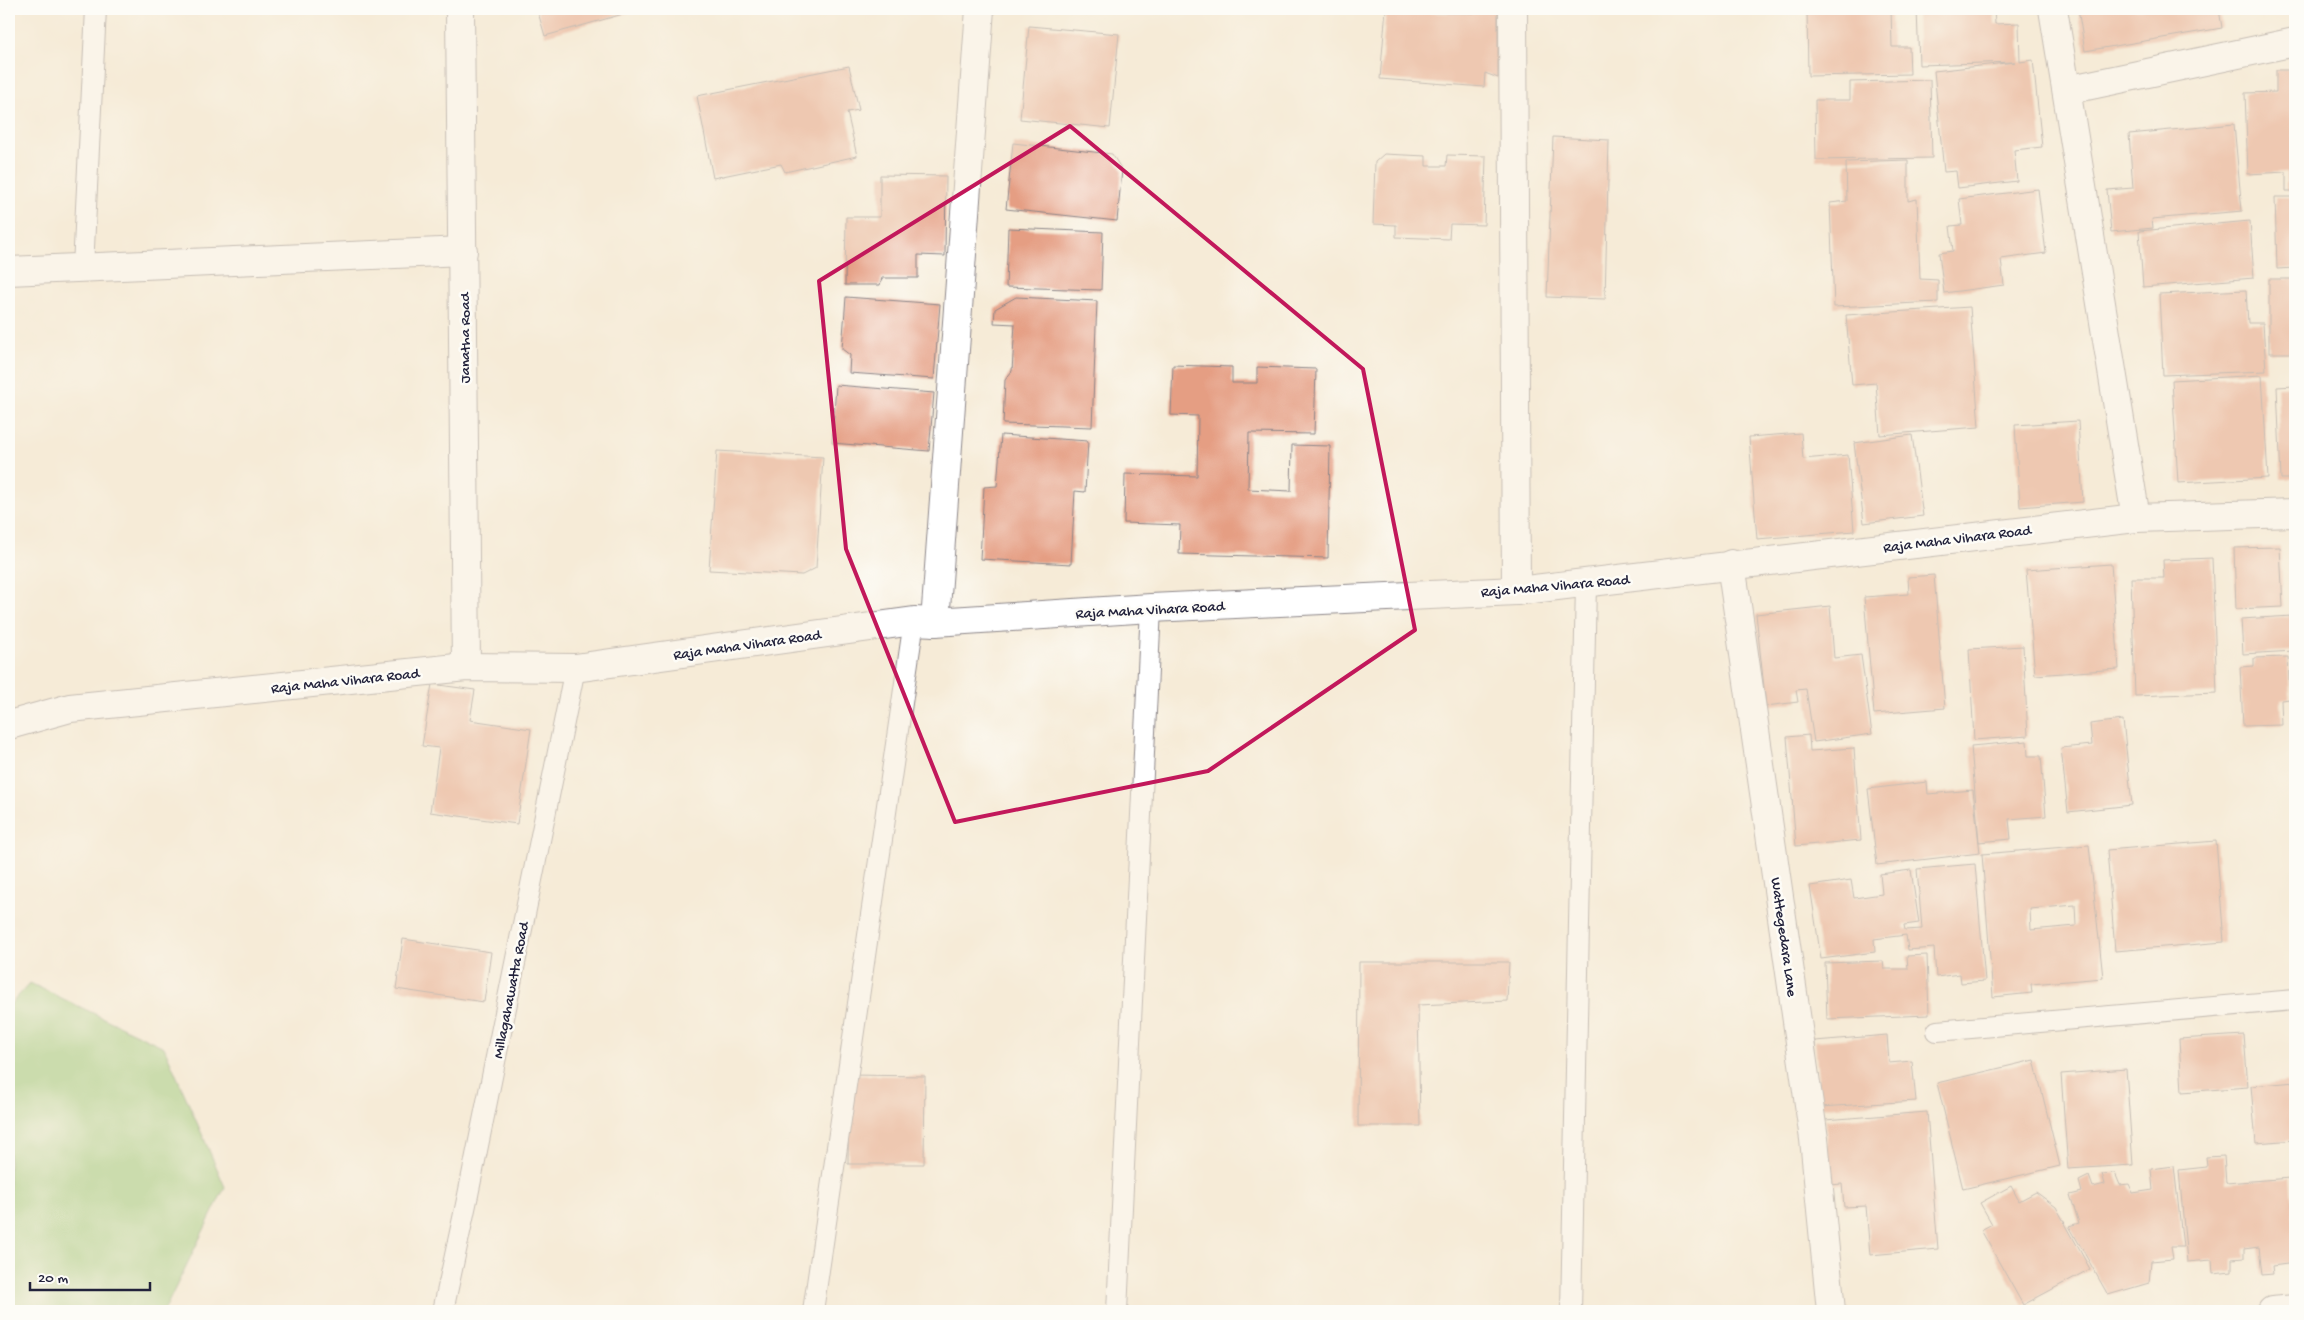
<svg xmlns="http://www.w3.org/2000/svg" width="2304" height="1320" font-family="'Gochi Hand',sans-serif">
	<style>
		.green { fill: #98ca7a; stroke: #5d765a }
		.building { fill: #e59e83; fill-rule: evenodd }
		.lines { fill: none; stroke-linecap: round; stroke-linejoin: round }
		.lane-casing { stroke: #8c8689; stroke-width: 22 }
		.street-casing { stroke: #8c8689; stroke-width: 30 }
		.lane { stroke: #fff; stroke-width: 20 }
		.street { stroke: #fff; stroke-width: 28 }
		.marked { fill: none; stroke: #c2185b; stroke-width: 4; stroke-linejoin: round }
		.labels { text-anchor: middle; stroke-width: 5; stroke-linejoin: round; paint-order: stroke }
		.street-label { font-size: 15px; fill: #22223b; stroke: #fdfcf7 }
	</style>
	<rect width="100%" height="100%" fill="#fdfcf7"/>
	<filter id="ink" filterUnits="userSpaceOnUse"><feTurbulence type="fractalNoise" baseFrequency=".02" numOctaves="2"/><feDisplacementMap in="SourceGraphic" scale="10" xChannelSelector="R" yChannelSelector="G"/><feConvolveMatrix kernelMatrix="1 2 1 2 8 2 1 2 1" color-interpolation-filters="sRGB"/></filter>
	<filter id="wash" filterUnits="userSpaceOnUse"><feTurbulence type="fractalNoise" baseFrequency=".0096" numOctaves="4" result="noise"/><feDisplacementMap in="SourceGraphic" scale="20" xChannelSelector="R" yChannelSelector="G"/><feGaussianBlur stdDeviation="1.12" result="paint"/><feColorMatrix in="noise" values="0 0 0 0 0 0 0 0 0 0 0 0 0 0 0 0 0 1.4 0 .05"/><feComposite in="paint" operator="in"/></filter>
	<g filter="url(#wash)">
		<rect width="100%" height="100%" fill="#f6ebd7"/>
		<polygon class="green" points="30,983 164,1047 225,1187 164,1311 9,1311 9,1006"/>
		<g id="blocks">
			<g class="building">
				<polygon points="537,9 641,9 545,36"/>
				<polygon points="1386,9 1428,9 1430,13 1474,13 1474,9 1498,9 1498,78 1485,73 1484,87 1380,79"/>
				<polygon points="1807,9 1891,9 1892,47 1909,47 1910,74 1808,76"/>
				<polygon points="1917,9 1994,9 1995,24 2019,23 2020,62 2033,60 2042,147 2014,150 2017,181 1958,188 1956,171 1944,172 1934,71 2015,62 1919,65"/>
				<polygon points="2078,9 2219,9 2222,28 2085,51"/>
				<polygon points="1029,26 1119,34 1110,128 1020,119"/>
				<polygon points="849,66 859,110 847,112 857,156 785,172 781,164 713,178 697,96"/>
				<polygon points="2276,70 2295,70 2295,191 2286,191 2286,172 2248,174 2245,93 2276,92"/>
				<polygon points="1930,80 1932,158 1816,160 1815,100 1850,100 1850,82"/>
				<polygon points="2234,124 2242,211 2152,219 2153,228 2111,232 2107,190 2133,188 2129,134"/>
				<polygon points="1553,137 1609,140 1605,299 1547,297"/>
				<polygon points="1013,143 1112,154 1122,170 1117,221 1006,209"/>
				<polygon points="1384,154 1426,156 1426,166 1446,166 1447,155 1486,156 1484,225 1450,224 1449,239 1396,237 1396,225 1373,224 1375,162"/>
				<polygon points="1908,160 1908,201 1917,199 1920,279 1938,280 1938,302 1834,307 1830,203 1847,201 1846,162"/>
				<polygon points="880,175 946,176 945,256 918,255 918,278 882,278 880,285 845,285 846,217 880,217"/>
				<polygon points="2038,189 2046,253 2001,259 2004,285 1944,293 1939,253 1953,251 1950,226 1962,225 1959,199"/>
				<polygon points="2275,197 2295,197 2295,268 2277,269"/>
				<polygon points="2250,221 2254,278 2143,287 2139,231"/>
				<polygon points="1008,228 1103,232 1101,290 1006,287"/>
				<rect x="2269" y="279" width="26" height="74"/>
				<polygon points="2246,290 2248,323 2263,323 2266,371 2163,375 2159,294"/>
				<polygon points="846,297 940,304 934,379 849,373 850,355 842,349"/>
				<polygon points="1016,297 1097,301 1092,427 1003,424 1005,380 1012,371 1015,324 994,323 995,309"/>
				<polygon points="1970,307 1979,427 1880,435 1876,383 1852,385 1846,315"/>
				<polygon points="1173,365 1232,367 1232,383 1257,383 1257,367 1316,369 1314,434 1249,433 1248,489 1291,491 1292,445 1330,446 1328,558 1179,554 1180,525 1124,523 1125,474 1197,476 1198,416 1171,415"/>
				<polygon points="2262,375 2268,478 2178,483 2172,380"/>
				<polygon points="836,385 934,393 929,451 832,443"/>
				<polygon points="2295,386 2295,479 2281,479 2277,387"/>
				<polygon points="2078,421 2083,502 2020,507 2015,425"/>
				<polygon points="1801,433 1803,459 1848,455 1854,531 1757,539 1749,437"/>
				<polygon points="1001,435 1088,441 1085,492 1075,491 1071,564 980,559 984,487 997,486"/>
				<polygon points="1912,435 1923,516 1864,523 1854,443"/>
				<polygon points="717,451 823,457 816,568 802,575 709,570"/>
				<polygon points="2280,547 2283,607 2236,609 2234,548"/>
				<polygon points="2212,558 2217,693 2135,696 2131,578 2164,578 2163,560"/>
				<polygon points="2111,564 2119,669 2035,675 2026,570"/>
				<polygon points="1934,575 1945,708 1874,714 1864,597 1909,594 1908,577"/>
				<polygon points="1830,606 1834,658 1861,655 1872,734 1814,742 1806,689 1796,690 1798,702 1766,706 1756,614"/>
				<polygon points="2292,616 2294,651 2243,654 2241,619"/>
				<polygon points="2023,646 2028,736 1974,740 1969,649"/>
				<polygon points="2288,657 2290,699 2281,700 2282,725 2243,726 2240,667 2254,666 2254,658"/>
				<polygon points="432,684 475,690 470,720 531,729 517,824 430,812 439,748 422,746"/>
				<polygon points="2123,720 2132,805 2068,812 2061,748 2092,745 2090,724"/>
				<polygon points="1809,735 1810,751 1854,748 1861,840 1796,846 1787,737"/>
				<polygon points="2027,741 2028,756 2041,756 2046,816 2009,819 2011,839 1979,842 1971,746"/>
				<polygon points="1927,782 1928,794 1973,790 1980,853 1877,865 1868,789"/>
				<polygon points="2216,841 2224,942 2115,951 2107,850"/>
				<path d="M 2089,845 L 2103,978 L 2031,984 L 2032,993 L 1993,997 L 1982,854 ZM 2075,905 L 2076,926 L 2031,930 L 2030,909 Z"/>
				<polygon points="1975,864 1985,981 1961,983 1960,974 1936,977 1934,948 1908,950 1906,935 1874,939 1875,952 1821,959 1810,886 1851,880 1854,898 1882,894 1880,874 1911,870 1919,923 1904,925 1905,930 1922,929 1917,869"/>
				<polygon points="403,939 491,952 484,1002 396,989"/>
				<polygon points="1927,955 1929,1015 1827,1019 1825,963 1883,961 1884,969 1908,969 1907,956"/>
				<polygon points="1359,962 1509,962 1507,1001 1418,1005 1420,1126 1358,1126"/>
				<polygon points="1887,1035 1889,1063 1912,1061 1916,1101 1820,1107 1815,1041"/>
				<polygon points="2244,1035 2248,1087 2182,1092 2179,1039"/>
				<polygon points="2034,1060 2060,1166 1963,1189 1937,1083"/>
				<polygon points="2126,1069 2133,1165 2068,1169 2061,1074"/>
				<polygon points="849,1075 925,1076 924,1164 848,1164"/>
				<polygon points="2295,1082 2295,1140 2256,1143 2251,1086"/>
				<polygon points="1927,1112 1938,1249 1870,1255 1866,1206 1844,1207 1842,1184 1830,1185 1825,1120"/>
				<polygon points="2224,1156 2226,1183 2290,1178 2295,1237 2295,1263 2272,1266 2273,1274 2262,1275 2259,1247 2244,1249 2244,1258 2232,1259 2232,1272 2213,1274 2212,1260 2187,1262 2179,1170 2207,1167 2206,1157"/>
				<polygon points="2174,1166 2183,1247 2171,1247 2173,1259 2151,1261 2149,1283 2108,1295 2069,1226 2079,1223 2070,1195 2082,1192 2079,1181 2089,1176 2093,1187 2105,1184 2102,1174 2115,1173 2120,1185 2129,1184 2133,1193 2153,1190 2151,1169"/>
				<polygon points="2011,1186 2019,1201 2036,1192 2056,1207 2090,1269 2023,1305 1981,1230 1992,1224 1980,1203"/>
			</g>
		</g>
	</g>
	<g filter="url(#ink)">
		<use href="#blocks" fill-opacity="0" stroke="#8c8689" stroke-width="1"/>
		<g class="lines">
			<g class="lane-casing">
				<g id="lane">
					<polyline points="83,267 96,9"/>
					<polyline points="1937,1031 2295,1000"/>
					<polyline points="443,1311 468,1195 575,668"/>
					<polyline points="813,1311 914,621"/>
					<polyline points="1117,1311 1151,608"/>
					<polyline points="1571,1311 1586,584"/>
				</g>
			</g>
			<g class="street-casing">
				<g id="street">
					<polyline points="460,9 466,667"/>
					<polyline points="1513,9 1516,591"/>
					<polyline points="2053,9 2136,518"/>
					<polyline points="2067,90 2295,42"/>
					<polyline points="9,271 463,251"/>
					<polyline points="1731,564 1814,1139 1831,1311"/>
					<polyline points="935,622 980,9"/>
					<polyline points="9,725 70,708 466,667 575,668 914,621 935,622 1151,608 1516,591 2136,518 2295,513"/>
					<polyline points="2272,1311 2295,1309"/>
				</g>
			</g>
			<use href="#lane" class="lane"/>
			<use href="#street" class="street"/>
		</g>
	</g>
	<path d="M0 0H2304V1320H0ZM 1070,126 L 1363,369 L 1415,630 L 1208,771 L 955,822 L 846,549 L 819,281 Z" fill="#f6ebd7" fill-opacity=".55" fill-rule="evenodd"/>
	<path class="marked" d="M 1070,126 L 1363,369 L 1415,630 L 1208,771 L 955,822 L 846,549 L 819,281 Z"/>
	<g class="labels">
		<g class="street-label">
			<text transform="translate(464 338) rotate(-90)" y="5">Janatha Road</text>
			<text transform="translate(1957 538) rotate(-7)" y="5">Raja Maha Vihara Road</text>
			<text transform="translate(1555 585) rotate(-5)" y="5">Raja Maha Vihara Road</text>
			<text transform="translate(1150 609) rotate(-3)" y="5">Raja Maha Vihara Road</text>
			<text transform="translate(747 644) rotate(-8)" y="5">Raja Maha Vihara Road</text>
			<text transform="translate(345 680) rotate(-6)" y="5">Raja Maha Vihara Road</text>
			<text transform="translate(1785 937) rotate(82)" y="5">Wattegedara Lane</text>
			<text transform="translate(510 990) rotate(-79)" y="5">Millagahawatta Road</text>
		</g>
	</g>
	<rect width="2304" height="1320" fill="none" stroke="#fdfcf7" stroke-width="30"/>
	<path d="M30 1282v8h120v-8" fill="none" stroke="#22223b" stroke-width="2.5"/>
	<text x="38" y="1282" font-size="15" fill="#22223b" stroke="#fdfcf7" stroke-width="4" paint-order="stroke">20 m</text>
</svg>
